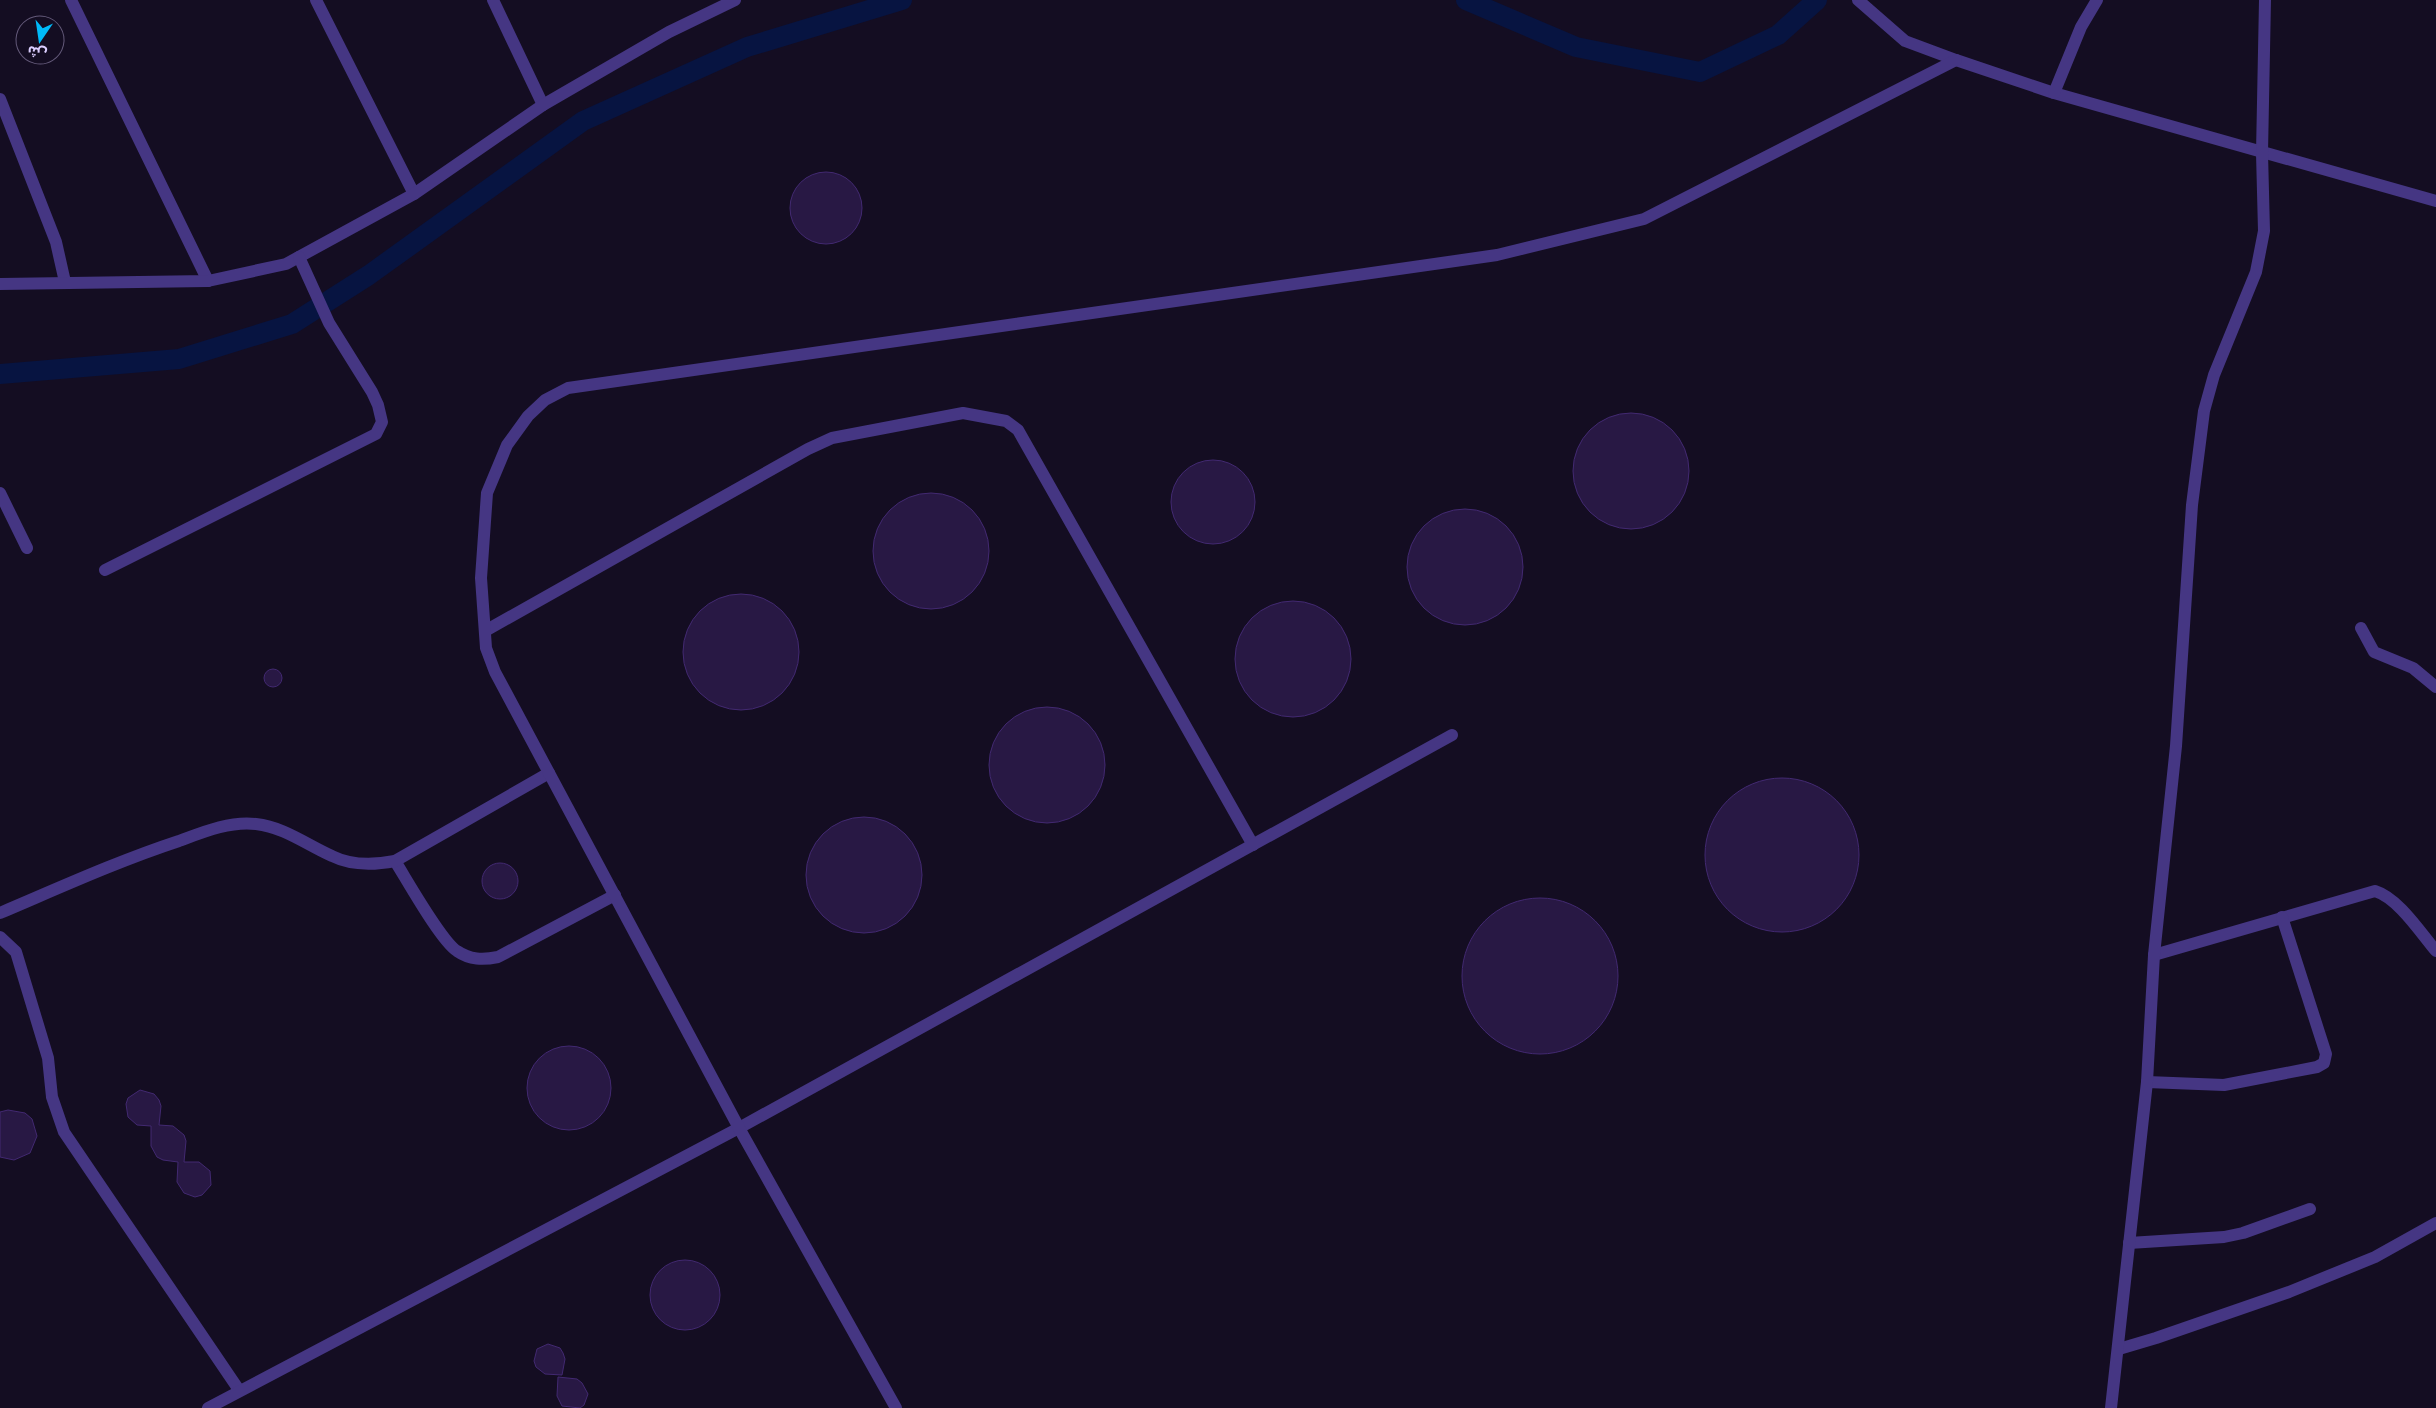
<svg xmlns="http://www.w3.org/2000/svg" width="2436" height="1408" font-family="Roboto,'Noto Sans Arabic',sans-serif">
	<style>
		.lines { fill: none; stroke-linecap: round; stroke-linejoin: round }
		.canal { stroke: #071441; stroke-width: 20 }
		.building { fill: #281844; stroke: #422971 }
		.minor { stroke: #453683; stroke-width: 12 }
	</style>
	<rect width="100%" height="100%" fill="#140d22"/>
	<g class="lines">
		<g class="canal">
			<polyline points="1466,0 1576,47 1700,72 1778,35 1817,0"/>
			<polyline points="0,374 179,359 292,324 369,275 583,121 747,47 902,0"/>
		</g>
	</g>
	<g class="building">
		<circle cx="826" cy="208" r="36"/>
		<circle cx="1631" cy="471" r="58"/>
		<circle cx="1213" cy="502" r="42"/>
		<circle cx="931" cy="551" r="58"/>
		<circle cx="1465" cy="567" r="58"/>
		<circle cx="741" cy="652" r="58"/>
		<circle cx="1293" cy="659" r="58"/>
		<circle cx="273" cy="678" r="9"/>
		<circle cx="1047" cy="765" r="58"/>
		<circle cx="1782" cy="855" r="77"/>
		<circle cx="864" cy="875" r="58"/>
		<circle cx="500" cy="881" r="18"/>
		<circle cx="1540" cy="976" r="78"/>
		<circle cx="569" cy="1088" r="42"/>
		<polygon points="140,1090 154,1094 159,1100 161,1106 159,1125 173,1126 184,1135 186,1141 184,1162 199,1162 210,1171 211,1185 202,1195 195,1197 184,1193 177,1182 178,1162 163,1160 157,1157 151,1146 151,1126 137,1125 128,1117 126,1104 128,1098"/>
		<polygon points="8,1110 25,1113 32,1119 37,1136 30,1153 14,1160 0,1157 0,1112"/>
		<circle cx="685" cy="1295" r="35"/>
		<polygon points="548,1344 560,1348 563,1353 565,1359 562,1375 545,1374 536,1367 534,1361 537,1349"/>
		<polygon points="558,1377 577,1379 582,1383 588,1394 584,1405 580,1408 562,1406 557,1396"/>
	</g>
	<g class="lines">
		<g class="minor">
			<polyline points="71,0 208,281"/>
			<polyline points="316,0 414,194"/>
			<polyline points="493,0 543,105"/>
			<polyline points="1858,0 1905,41 1956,60 2054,93 2436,201"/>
			<polyline points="2054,93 2081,27 2097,0"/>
			<polyline points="0,99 56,242 65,282"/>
			<polyline points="0,284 208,281 286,264 414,194 543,105 669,32 735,0"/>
			<polyline points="0,493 27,548"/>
			<polyline points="105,570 376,434 382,422 378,405 372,392 329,323 299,257"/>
			<polyline points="2361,628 2374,652 2413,668 2436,687"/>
			<polyline points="485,631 808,449 832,438 963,413 1006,421 1018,430 1253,845"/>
			<path d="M 395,861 C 407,880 441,941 457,951 C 470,960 483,960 498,957 L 615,895"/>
			<path d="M 0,913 C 59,888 118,861 179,841 C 203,832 229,821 256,824 C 284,827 307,845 332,856 C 352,866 374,865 395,861 L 549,773"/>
			<polyline points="0,937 16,952 48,1058 52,1097 64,1132 239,1390"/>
			<path d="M 2154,955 L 2375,891 C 2398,898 2420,932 2436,951"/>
			<polyline points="2147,1082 2224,1085 2317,1067 2324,1063 2326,1054 2282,917"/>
			<polyline points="2129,1243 2224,1237 2243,1233 2310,1209"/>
			<polyline points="2119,1349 2156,1338 2289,1292 2375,1257 2436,1223"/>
			<polyline points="208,1408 739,1128 1452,735"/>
			<polyline points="896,1408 739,1128 495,672 486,648 481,578 487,493 507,445 528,416 545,400 568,388 1497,255 1644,219 1956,60"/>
			<polyline points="2111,1408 2147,1082 2154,955 2176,746 2192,505 2204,411 2214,375 2256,272 2264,231 2262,153 2265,0"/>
		</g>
	</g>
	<g transform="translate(40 40) rotate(193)"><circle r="24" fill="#140d22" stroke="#645a7a"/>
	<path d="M0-4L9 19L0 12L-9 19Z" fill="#00baf9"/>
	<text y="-8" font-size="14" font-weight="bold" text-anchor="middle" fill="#dbceff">ش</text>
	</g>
</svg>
